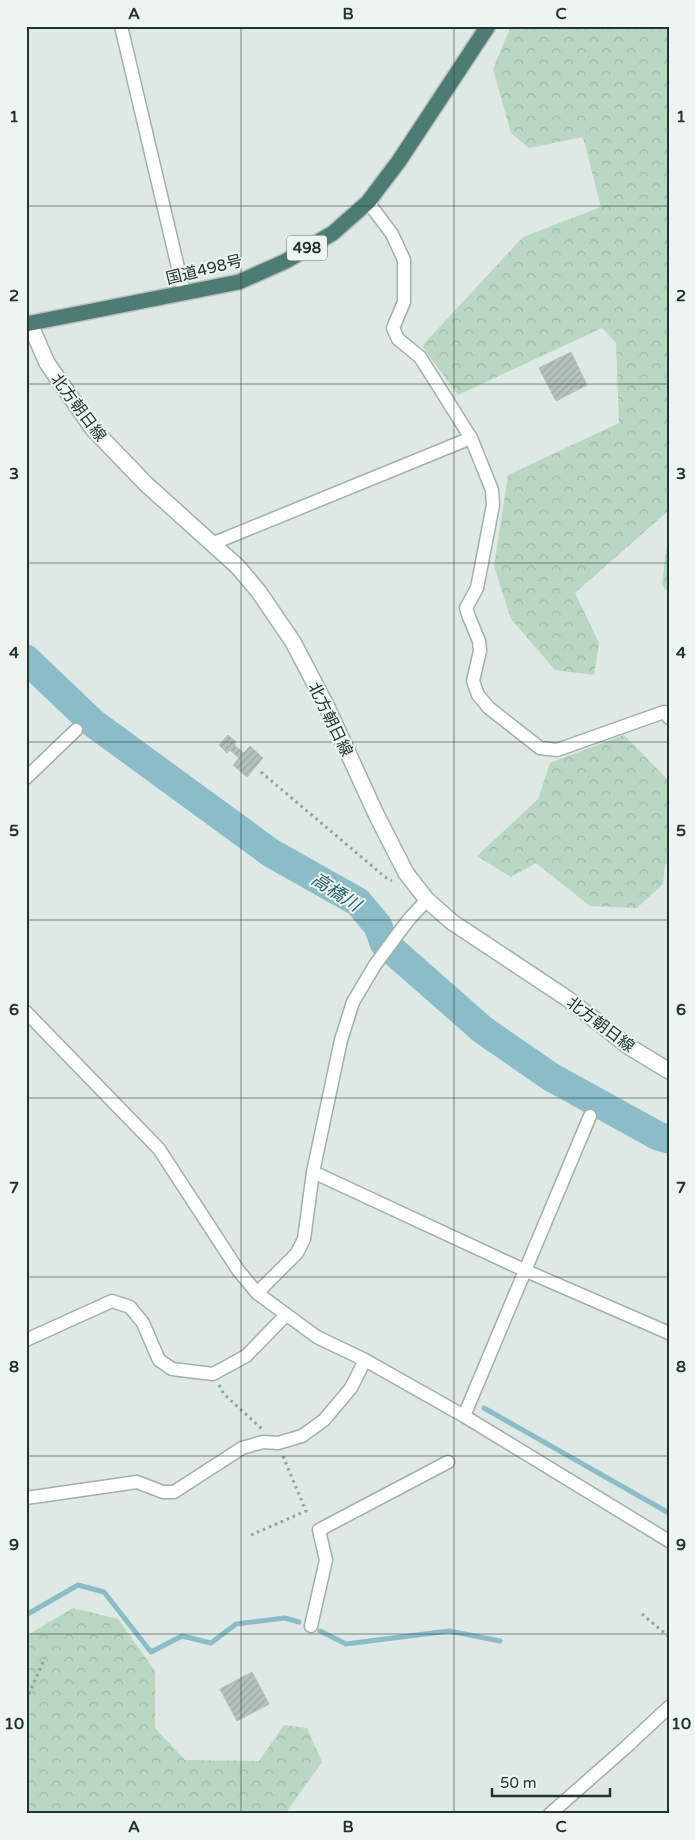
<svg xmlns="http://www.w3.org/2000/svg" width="695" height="1840" font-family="'Varela Round','Noto Sans JP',sans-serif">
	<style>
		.forest { fill: url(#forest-crowns) }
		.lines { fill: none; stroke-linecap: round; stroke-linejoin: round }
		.stream { stroke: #8bbdc8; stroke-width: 5 }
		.river { stroke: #8bbdc8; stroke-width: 29 }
		.building { fill: url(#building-hatch); stroke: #b1c0ba }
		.minor-casing { stroke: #a2afaa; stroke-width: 15 }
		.secondary-casing { stroke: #9fb2ab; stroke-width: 18 }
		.trunk-casing { stroke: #bcc2c1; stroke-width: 18 }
		.path { stroke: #82a89d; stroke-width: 3; stroke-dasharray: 2.5 4; stroke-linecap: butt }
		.minor { stroke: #fff; stroke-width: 12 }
		.secondary { stroke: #fff; stroke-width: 15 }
		.trunk { stroke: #4c7c72; stroke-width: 15 }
		.grid { fill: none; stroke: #213530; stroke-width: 1; stroke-opacity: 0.55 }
		.labels { text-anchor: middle; stroke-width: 4; stroke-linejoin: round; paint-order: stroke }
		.shield { fill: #eef5f1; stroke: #5e6f6a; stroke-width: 1 }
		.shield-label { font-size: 15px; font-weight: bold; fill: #213530 }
		.street-label { font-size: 16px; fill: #213530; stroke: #eef5f1 }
		.water-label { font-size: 18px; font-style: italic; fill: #235d6a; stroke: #eef5f1 }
		.neatline { fill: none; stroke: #213530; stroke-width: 2 }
		.grid-label { font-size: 16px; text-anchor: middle; font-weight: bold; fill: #213530 }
	</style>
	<defs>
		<pattern id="forest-crowns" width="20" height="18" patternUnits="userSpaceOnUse" patternTransform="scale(1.25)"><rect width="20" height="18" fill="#b9d7c2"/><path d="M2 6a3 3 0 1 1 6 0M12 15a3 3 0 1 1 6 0" fill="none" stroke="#9fb9a7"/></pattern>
		<pattern id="building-hatch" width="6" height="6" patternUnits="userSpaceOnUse" patternTransform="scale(1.25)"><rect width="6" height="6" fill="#b4c2bd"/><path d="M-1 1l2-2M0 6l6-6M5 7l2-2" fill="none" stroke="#9aa7a3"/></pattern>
	</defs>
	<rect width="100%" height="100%" fill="#dee8e4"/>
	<g class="forest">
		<polygon points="511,26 669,26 669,510 575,593 599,643 594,675 555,670 511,619 494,566 508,475 619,423 616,343 602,328 458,395 422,346 523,237 601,207 583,137 529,148 511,133 493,69"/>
		<polygon points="669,526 669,593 662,585"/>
		<polygon points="624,735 669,781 669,862 665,864 663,884 637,908 590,906 536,863 511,877 477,856 538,799 550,763"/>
		<polygon points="73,1608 118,1619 155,1671 155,1728 185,1760 259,1761 284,1725 307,1728 322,1762 285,1814 26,1814 26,1636"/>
	</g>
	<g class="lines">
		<g class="stream">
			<polyline points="484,1408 669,1513"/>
			<polyline points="26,1615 78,1585 104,1592 151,1652 182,1636 211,1643 236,1624 285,1618 299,1622"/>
			<polyline points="320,1631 346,1644 449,1631 500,1641"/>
		</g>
		<polyline class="river" points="26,659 93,723 271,853 358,902 378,926 384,943 483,1030 551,1077 658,1136 669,1139"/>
	</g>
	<g class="building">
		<polygon points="571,352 587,385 556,401 539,368"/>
		<polygon points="228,735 236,742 234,745 244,753 250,746 263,758 247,777 233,765 239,758 230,750 227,753 219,745"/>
		<polygon points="252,1672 269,1704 237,1721 220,1689"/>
	</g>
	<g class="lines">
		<g class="minor-casing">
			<g id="minor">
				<polyline points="121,26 184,293"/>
				<polyline points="368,202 392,234 404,260 404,302 393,328 398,339 420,357 471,438 492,490 493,505 477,588 466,608 469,617 479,641 480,651 473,681 478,695 489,708 540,748 557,750 664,712 669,718"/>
				<polyline points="214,543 471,438"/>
				<polyline points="26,778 76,730"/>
				<polyline points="26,1012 159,1149 238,1270 257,1293 317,1337 365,1360 464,1416 669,1541"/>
				<polyline points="313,1172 524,1270 669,1333"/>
				<polyline points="257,1293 297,1253 304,1239 313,1172 341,1040 353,1002 375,965 400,931 410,918 427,900"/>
				<polyline points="26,1340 112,1301 130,1307 143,1323 159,1360 172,1369 213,1374 246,1356 286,1315"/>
				<polyline points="464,1416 590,1116"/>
				<polyline points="26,1498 137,1482 163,1492 174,1492 242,1448 263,1442 278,1443 302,1436 324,1420 351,1388 365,1360"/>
				<polyline points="311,1626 326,1560 319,1530 448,1462"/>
				<polyline points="550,1814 625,1748 669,1707"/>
			</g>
		</g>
		<g class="secondary-casing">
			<polyline id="secondary" points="30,324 47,363 93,429 146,484 238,567 259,592 293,642 327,707 376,814 406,873 427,900 452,922 568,999 628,1046 669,1071"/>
		</g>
		<g class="trunk-casing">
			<polyline id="trunk" points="26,324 239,282 286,261 333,233 368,202 399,161 488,26"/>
		</g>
		<g class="path">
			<polyline points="261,772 385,877 392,881"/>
			<polyline points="219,1385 224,1394 262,1429"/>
			<polyline points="251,1535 306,1511 282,1454"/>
			<polyline points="642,1614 669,1637"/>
			<polyline points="26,1700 45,1658"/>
		</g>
		<use href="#minor" class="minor"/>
		<use href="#secondary" class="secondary"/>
		<use href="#trunk" class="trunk"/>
	</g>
	<path class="grid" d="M 241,26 L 241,1814M 454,26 L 454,1814M 26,206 L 669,206M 26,384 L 669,384M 26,563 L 669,563M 26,742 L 669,742M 26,920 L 669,920M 26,1098 L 669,1098M 26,1277 L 669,1277M 26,1456 L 669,1456M 26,1634 L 669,1634"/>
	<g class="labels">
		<rect class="shield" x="287" y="235.5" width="40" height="25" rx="4"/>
		<g class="shield-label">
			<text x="307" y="253">498</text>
		</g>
		<g class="street-label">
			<text transform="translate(204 269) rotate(-14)" y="6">国道498号</text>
			<text transform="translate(79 407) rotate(53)" y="6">北方朝日線</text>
			<text transform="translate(331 719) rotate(64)" y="6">北方朝日線</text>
			<text transform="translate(601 1024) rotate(37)" y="6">北方朝日線</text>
		</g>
		<g class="water-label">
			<text transform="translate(336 892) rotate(33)" y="6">高橋川</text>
		</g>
	</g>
	<rect width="695" height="1840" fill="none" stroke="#eef5f1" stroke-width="55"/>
	<path d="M492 1788v8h118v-8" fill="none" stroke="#213530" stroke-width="2.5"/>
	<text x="500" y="1788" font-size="15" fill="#213530" stroke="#eef5f1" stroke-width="4" paint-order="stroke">50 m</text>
	<rect x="28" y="28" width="640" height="1784" class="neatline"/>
	<g class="grid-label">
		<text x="134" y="19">A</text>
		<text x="348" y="19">B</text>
		<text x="561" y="19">C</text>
		<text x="14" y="122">1</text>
		<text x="681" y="122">1</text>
		<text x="14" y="301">2</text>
		<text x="681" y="301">2</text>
		<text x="14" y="479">3</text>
		<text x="681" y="479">3</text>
		<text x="14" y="658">4</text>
		<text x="681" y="658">4</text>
		<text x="14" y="836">5</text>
		<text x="681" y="836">5</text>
		<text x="14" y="1015">6</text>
		<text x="681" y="1015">6</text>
		<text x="14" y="1193">7</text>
		<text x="681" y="1193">7</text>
		<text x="14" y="1372">8</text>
		<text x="681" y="1372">8</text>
		<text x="14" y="1550">9</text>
		<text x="681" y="1550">9</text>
		<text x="14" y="1729">10</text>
		<text x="681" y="1729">10</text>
		<text x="134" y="1832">A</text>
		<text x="348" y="1832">B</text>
		<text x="561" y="1832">C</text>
	</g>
</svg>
